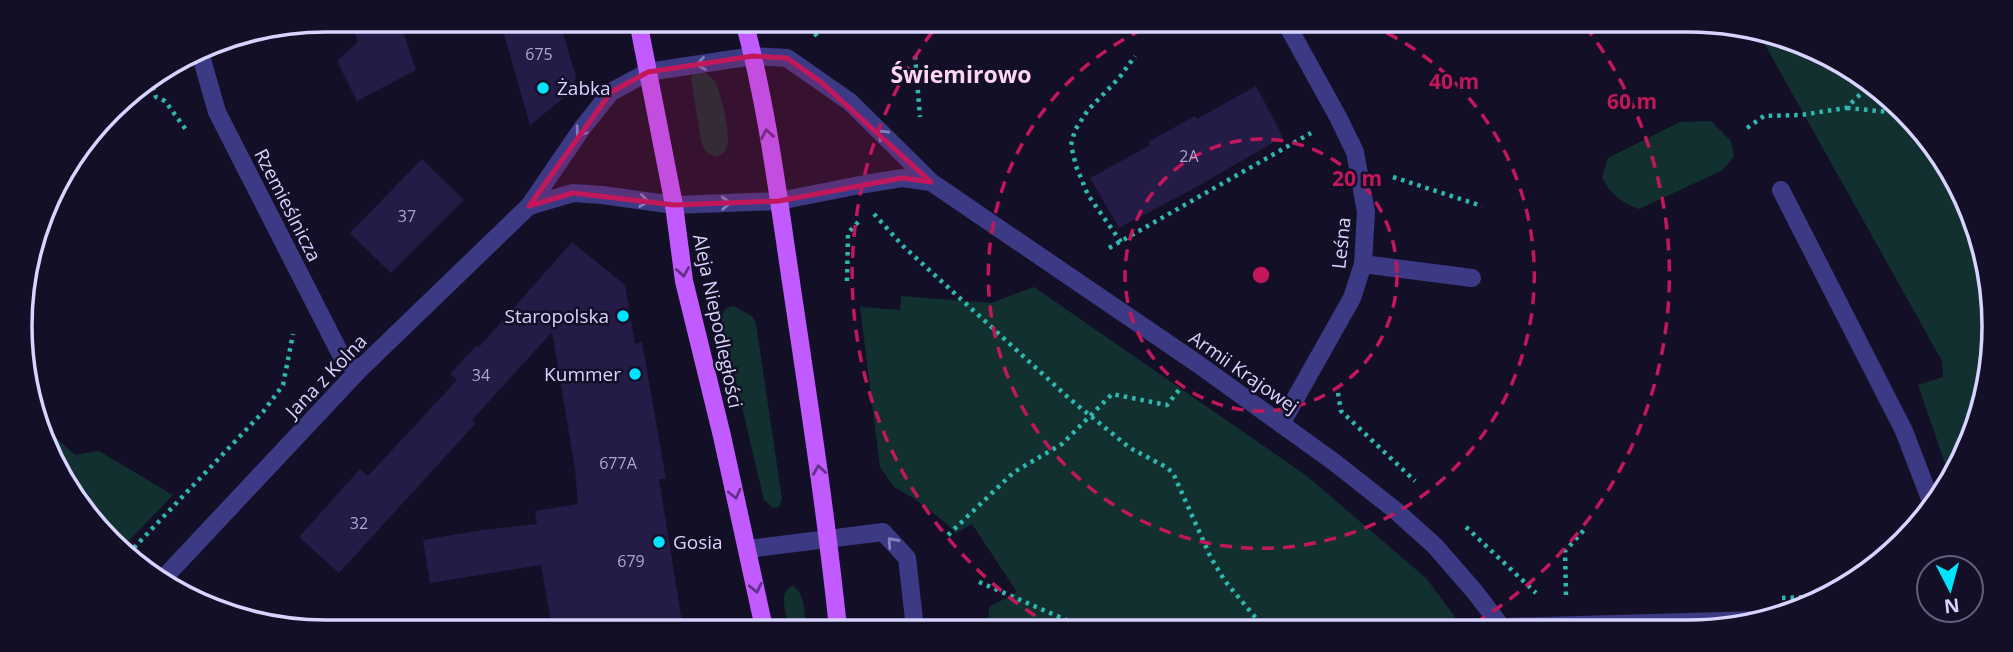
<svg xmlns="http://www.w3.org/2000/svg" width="2013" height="652" font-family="'Open Sans',sans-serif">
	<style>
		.green { fill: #12302f }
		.building { fill: #241b47 }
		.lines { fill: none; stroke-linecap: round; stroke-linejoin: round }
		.path { stroke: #2fb8b0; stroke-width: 4.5; stroke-dasharray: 3.5 5; stroke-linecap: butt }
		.minor { stroke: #3d3a85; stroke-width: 18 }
		.major { stroke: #c25bff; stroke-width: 18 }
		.oneway { stroke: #837fbc }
		.oneway2 { stroke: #623188 }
		.marked { fill: #c2185b; fill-opacity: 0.2; stroke: #c2185b; stroke-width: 5; stroke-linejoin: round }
		.ring { fill: none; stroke: #c2185b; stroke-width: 3.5; stroke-dasharray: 12 9 }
		.poi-dot { fill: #00e5ff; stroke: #130f26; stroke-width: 2.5 }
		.labels { text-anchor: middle; stroke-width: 5; stroke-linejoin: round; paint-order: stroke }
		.number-label { font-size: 16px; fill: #aca6d1 }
		.poi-label { font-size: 19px; fill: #d9d4ff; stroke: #130f26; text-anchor: start }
		.street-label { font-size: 19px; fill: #d9d4ff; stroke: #130f26 }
		.quarter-label { font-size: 23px; font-weight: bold; fill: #ffd6f0; stroke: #130f26 }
		.rim { fill: none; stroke: #d9d4ff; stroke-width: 3.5 }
		.centre { fill: #c2185b; stroke: #130f26; stroke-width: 3.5 }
		.ring-label { font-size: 21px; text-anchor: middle; font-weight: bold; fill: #c2185b; stroke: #130f26; stroke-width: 5; stroke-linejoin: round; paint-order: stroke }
	</style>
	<rect width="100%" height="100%" fill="#130f26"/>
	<g class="green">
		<polygon points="1733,25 1747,25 1858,71 1942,156 1988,267 1988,386 1951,481 1918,385 1943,377 1942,361 1764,43"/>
		<path d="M 701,71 C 707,74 711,76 715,82 C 721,92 729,131 728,143 C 727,150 724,153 718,157 C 708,155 705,151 701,141 L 691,79 L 693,74 Z"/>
		<path d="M 1711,121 L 1731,141 L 1734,157 L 1721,171 L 1639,209 C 1622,203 1610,194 1602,177 L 1608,158 L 1680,122 Z"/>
		<polygon points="1034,287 1307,476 1426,578 1464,629 988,628 989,607 1017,592 972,524 956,533 943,521 915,499 894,487 880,467 860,307 900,310 901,296 991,303"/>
		<path d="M 734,306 L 753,317 L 756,324 L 782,499 L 779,507 L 773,508 L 764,500 L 721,318 C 723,310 726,307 734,306 Z"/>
		<polygon points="36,419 75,455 99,451 173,495 122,548 71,497"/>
		<path d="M 793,586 C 806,594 804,614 806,628 L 789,628 C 787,616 777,590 793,586 Z"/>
	</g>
	<g class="building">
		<polygon points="349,19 399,20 416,70 357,101 337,61 358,42"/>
		<polygon points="500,20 559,20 576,77 571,92 530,125"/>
		<polygon points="1256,86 1283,137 1193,189 1119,228 1090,178 1150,145 1148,142 1195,116 1197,119"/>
		<polygon points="422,159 464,200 391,273 350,233"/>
		<polygon points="572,242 625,285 635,344 642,342 666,479 659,479 683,628 552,627 541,565 430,583 423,540 482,530 537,524 535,511 578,504 575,469 552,332 472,420 476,423 339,573 299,537 360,469 368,476 457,380 450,374 477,345 479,347"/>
	</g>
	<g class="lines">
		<g class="path">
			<polyline points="803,21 818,37"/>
			<polyline points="915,56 920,117"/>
			<polyline points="150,79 156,97 165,101 187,131"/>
			<polyline points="1847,108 1900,113"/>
			<polyline points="1747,128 1764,116 1801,115 1846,108 1871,84"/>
			<polyline points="1393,177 1482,206"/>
			<polyline points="874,214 903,246 1071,400 1130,448 1166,467 1173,473 1211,558 1225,581 1265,629"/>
			<polyline points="1121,242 1088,195 1076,166 1071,145 1075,130 1088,110 1119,78 1135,56"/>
			<polyline points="1109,248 1311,133"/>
			<polyline points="847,281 848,233 861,219"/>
			<polyline points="1338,393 1341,411 1415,481"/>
			<polyline points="1466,527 1536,593"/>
			<polyline points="948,535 1014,472 1062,444 1112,394 1167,405 1179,390"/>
			<polyline points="128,554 263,412 283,385 293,334"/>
			<polyline points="979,582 1087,629"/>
			<polyline points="1566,595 1565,551 1584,530"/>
			<polyline points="1782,598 1830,596"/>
		</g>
		<g class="minor">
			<polyline points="199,49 217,112 341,355 358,371"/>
			<polyline points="1781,190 1904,431 1932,504"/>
			<polyline points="529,206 573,193 602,195 674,205 779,201 865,184 902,178 931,182"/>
			<polyline points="1363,264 1472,278"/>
			<polyline points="1281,424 1352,298 1363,264 1366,212 1355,152 1338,117 1286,23"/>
			<polyline points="748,549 883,532 907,558 915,628"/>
			<polyline points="159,583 358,371 529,206 583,127 611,92 648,72 753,56 787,58 850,102 931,182 1198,364 1334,462 1395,510 1435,546 1475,592 1504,630"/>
			<polyline points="1503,627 1760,620"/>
		</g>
		<g class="major">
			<polyline points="638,21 674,205 684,281 722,436 764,628"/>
			<path d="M 744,21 C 767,106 778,195 791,282 C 808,397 826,512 838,628"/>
		</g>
	</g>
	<defs><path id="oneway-chevron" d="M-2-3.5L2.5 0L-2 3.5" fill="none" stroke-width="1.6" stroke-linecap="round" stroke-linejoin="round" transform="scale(1.75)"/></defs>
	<g class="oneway">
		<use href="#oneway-chevron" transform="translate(701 64) rotate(171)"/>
		<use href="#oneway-chevron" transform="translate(580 132) rotate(126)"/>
		<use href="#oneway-chevron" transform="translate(882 134) rotate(-136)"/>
		<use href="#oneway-chevron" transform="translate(644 201) rotate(8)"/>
		<use href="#oneway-chevron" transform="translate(726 203) rotate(-2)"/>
		<use href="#oneway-chevron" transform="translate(892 542) rotate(-132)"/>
	</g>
	<g class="oneway2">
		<use href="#oneway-chevron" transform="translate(767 134) rotate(-100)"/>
		<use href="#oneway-chevron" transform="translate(683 272) rotate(81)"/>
		<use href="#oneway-chevron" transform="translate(819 470) rotate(-98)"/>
		<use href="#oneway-chevron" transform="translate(735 494) rotate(77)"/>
		<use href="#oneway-chevron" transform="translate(756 588) rotate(78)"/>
	</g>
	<path class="marked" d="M 753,56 L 787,58 L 821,82 L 931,182 L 902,178 L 779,201 L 674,205 L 573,193 L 529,206 L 611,92 L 648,72 Z"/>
	<g class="ring">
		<circle cx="1261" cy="275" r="136"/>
		<path d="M1368 24A273 273 0 1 1 1157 23"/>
		<path d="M1053 627A409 409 0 0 1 939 23M1585 26A409 409 0 0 1 1465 629"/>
	</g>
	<g class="poi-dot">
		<circle cx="543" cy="88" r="7"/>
		<circle cx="623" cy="316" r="7"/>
		<circle cx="635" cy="374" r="7"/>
		<circle cx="659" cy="542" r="7"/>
	</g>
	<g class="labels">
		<g class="number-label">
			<text x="539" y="60">675</text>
			<text x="1189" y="162">2A</text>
			<text x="407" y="222">37</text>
			<text x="481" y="381">34</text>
			<text x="618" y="469">677A</text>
			<text x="359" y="529">32</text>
			<text x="631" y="567">679</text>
		</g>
		<g class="poi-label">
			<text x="557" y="95">Żabka</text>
			<text x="609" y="323" text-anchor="end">Staropolska</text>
			<text x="621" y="381" text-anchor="end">Kummer</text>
			<text x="673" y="549">Gosia</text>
		</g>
		<g class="street-label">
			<text transform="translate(288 205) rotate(63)" y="7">Rzemieślnicza</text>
			<text transform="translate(1341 243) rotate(-84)" y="7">Leśna</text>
			<text transform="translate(718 321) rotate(78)" y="7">Aleja Niepodległości</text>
			<text transform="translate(1244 372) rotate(35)" y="7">Armii Krajowej</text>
			<text transform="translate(326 376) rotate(-46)" y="7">Jana z Kolna</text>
		</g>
		<g class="quarter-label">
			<text x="961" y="83">Świemirowo</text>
		</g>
	</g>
	<path d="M0 0H2013V652H0ZM326 32H1688A294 294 0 0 1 1982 326V326A294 294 0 0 1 1688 620H326A294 294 0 0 1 32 326V326A294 294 0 0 1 326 32Z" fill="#130f26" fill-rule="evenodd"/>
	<path class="rim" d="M326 32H1688A294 294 0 0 1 1982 326V326A294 294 0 0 1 1688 620H326A294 294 0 0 1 32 326V326A294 294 0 0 1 326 32Z"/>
	<circle cx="1261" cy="275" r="10" class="centre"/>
	<g class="ring-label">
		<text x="1454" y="89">40 m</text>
		<text x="1632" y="109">60 m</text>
		<text x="1357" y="186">20 m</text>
	</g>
	<g transform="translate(1950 589) rotate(174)"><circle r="33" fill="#130f26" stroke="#625e7d" stroke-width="2"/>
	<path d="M0-5L12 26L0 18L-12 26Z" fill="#00e5ff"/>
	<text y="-10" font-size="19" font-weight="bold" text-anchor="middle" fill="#d9d4ff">N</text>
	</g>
</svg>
